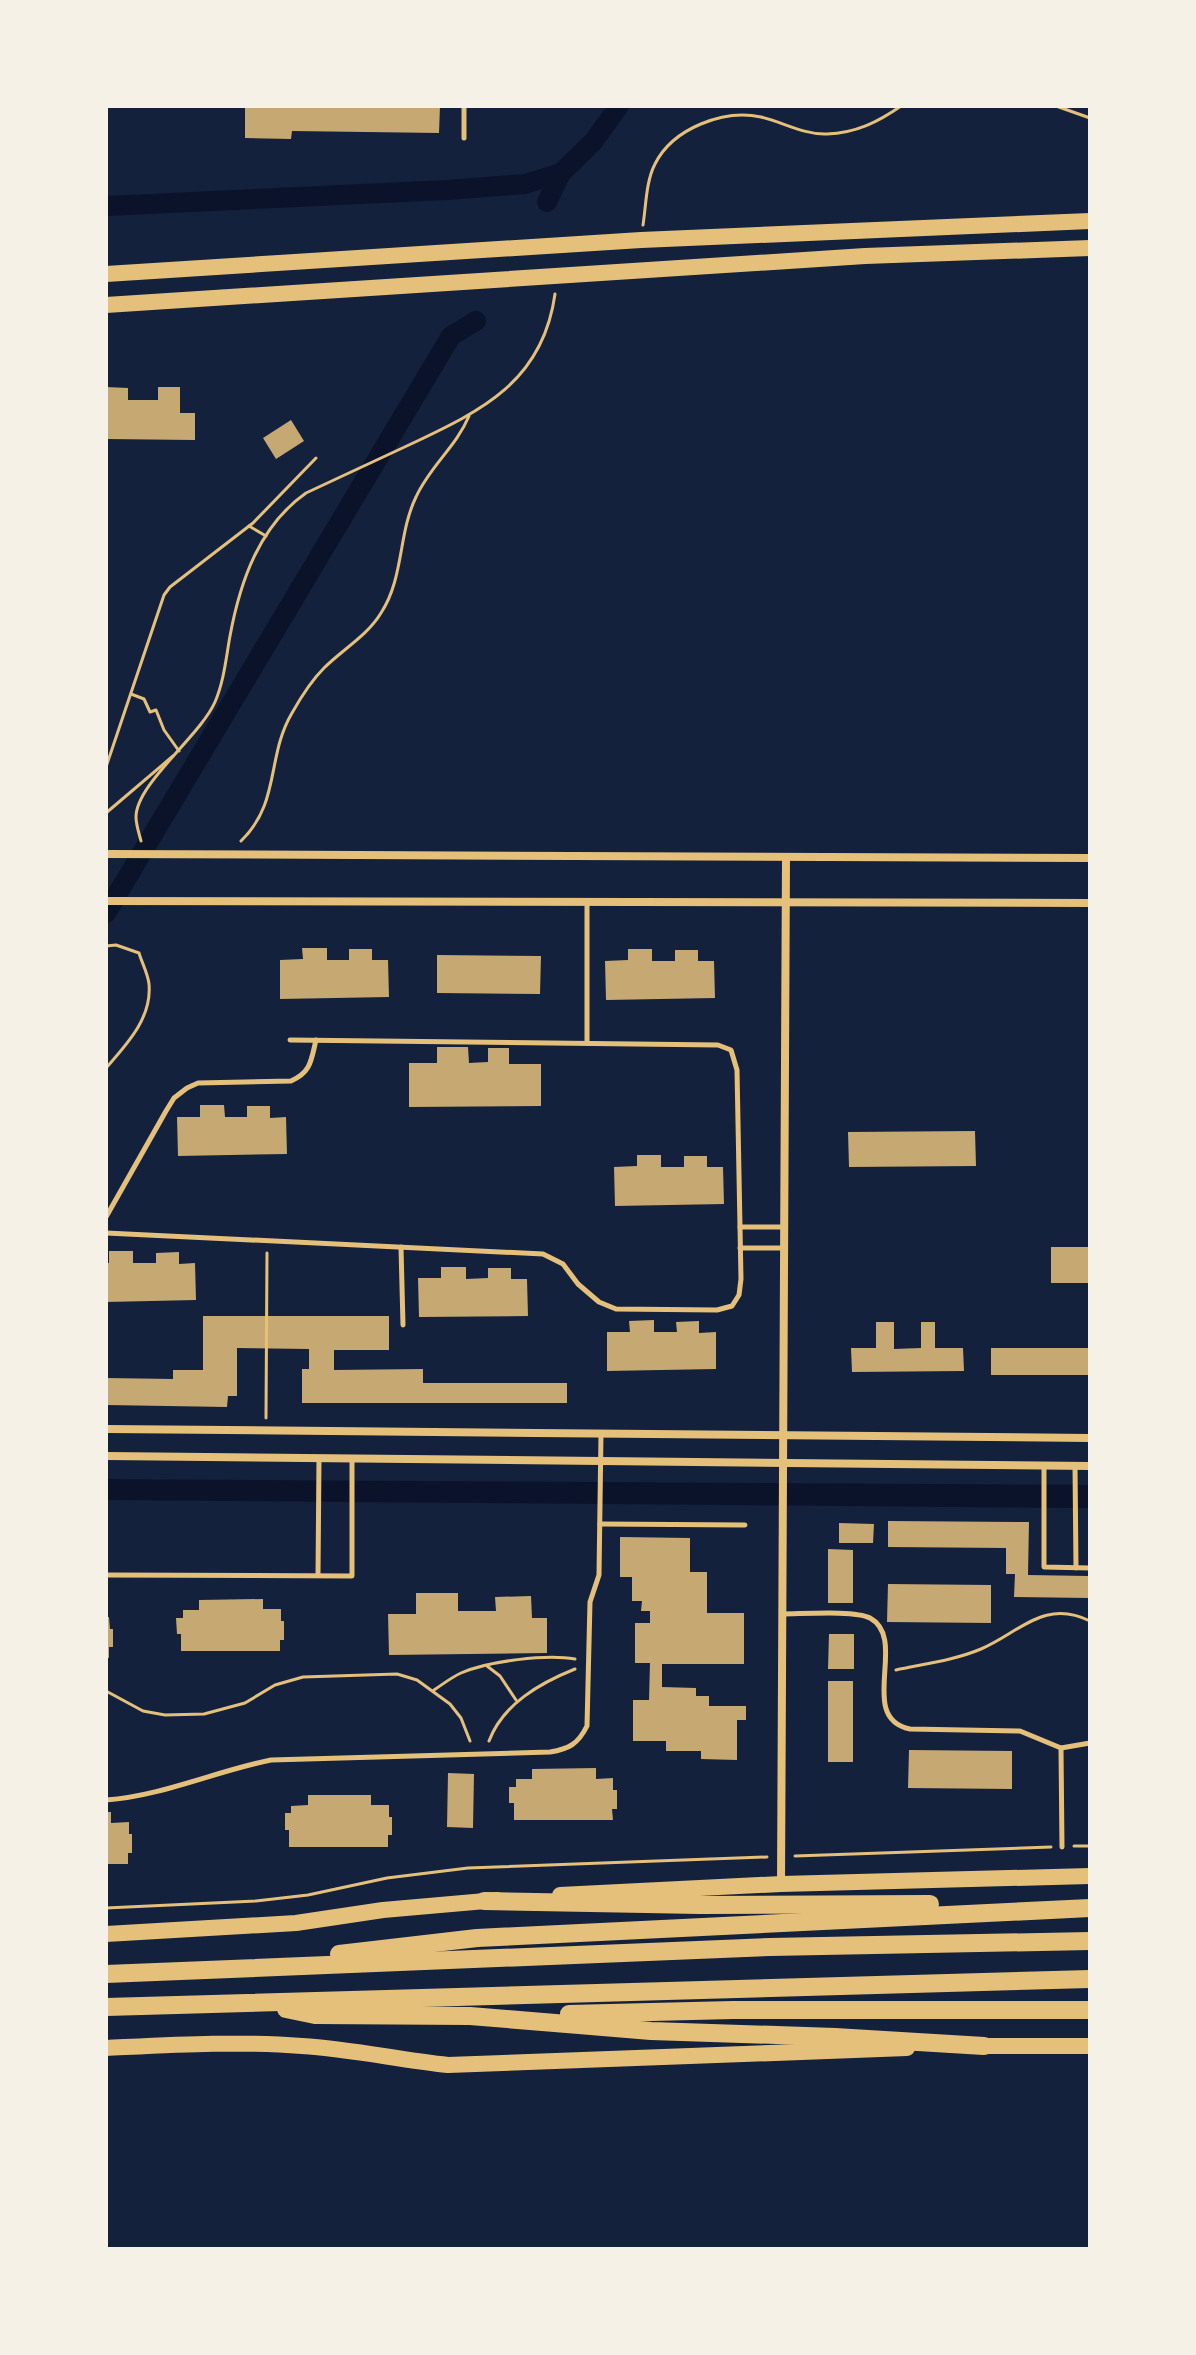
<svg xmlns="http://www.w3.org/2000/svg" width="1196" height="2355" font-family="'Alegreya Sans',sans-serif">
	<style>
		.water { fill: #0b132b }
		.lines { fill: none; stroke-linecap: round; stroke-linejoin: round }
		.canal { stroke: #0b132b; stroke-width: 20 }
		.building { fill: #c6a872 }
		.path { stroke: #e5c07b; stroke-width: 3 }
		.service { stroke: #e5c07b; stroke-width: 5 }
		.minor { stroke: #e5c07b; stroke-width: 8 }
		.secondary { stroke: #e5c07b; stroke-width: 16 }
		.trunk { stroke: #e5c07b; stroke-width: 18 }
	</style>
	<rect width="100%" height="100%" fill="#14213d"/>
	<polygon class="water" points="106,1479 1090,1485 1090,1508 106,1500"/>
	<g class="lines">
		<g class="canal">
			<polyline points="547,202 561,173 593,142 619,106"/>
			<polyline points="106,206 447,190 525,184 561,173"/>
			<polyline points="106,913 451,336 476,321"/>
		</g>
	</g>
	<g class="building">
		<polygon points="245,106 440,106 439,133 292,131 291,139 245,138"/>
		<polygon points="106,387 128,388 128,400 158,400 158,387 180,387 180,413 195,413 195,440 106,439"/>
		<polygon points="291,420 304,441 276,459 263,438"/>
		<polygon points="302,948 327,948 327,960 349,960 349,949 372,949 372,960 388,960 389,997 280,999 280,960 303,959"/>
		<polygon points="628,949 652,949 652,961 675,961 675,950 698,950 698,961 714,961 715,998 606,1000 605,961 628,960"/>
		<polygon points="437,955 541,956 540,994 437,993"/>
		<polygon points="437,1047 468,1047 469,1063 488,1062 488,1048 509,1048 509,1064 541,1064 541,1106 409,1107 409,1063 437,1063"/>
		<polygon points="200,1105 224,1105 225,1117 247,1117 247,1106 270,1106 270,1118 286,1117 287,1154 178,1156 177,1117 200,1117"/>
		<polygon points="975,1131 976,1166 849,1167 848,1132"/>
		<polygon points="637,1155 661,1155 661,1167 684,1167 684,1156 707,1156 707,1167 723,1167 724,1204 615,1206 614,1167 637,1166"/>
		<rect x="1051" y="1247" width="39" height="36"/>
		<polygon points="109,1251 133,1251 133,1263 156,1263 156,1253 179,1252 179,1264 195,1263 196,1300 106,1302 106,1263 109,1263"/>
		<polygon points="441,1267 466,1267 466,1279 488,1278 488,1268 511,1268 511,1279 527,1279 528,1316 419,1317 418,1278 441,1278"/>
		<polygon points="203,1316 389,1316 389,1350 334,1350 334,1370 423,1369 423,1383 567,1383 567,1403 302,1403 302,1369 309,1369 309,1349 237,1348 237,1396 228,1396 227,1407 106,1405 106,1378 173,1379 173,1370 203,1370"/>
		<polygon points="654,1320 654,1332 677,1332 676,1322 699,1321 699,1333 716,1332 716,1369 607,1371 607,1332 630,1332 629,1321"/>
		<polygon points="876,1322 894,1322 894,1349 921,1348 921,1322 935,1322 935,1348 963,1348 964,1371 852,1372 851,1348 876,1348"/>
		<rect x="991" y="1348" width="99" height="27"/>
		<polygon points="888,1521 1029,1522 1028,1575 1089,1576 1089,1598 1014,1597 1015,1574 1006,1574 1006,1548 888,1547"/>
		<polygon points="839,1523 874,1524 873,1543 839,1543"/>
		<polygon points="620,1537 690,1538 690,1572 707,1572 707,1613 744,1613 744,1664 662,1664 662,1687 696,1688 696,1696 709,1696 709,1706 746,1706 746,1720 737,1720 737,1760 701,1759 701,1751 666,1751 666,1741 633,1741 633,1700 649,1700 650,1663 635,1663 635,1623 650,1623 650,1611 641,1611 642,1601 632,1601 632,1577 620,1577"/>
		<polygon points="828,1549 853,1550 853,1603 828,1603"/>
		<polygon points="888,1584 991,1585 991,1623 887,1622"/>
		<polygon points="416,1593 458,1593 458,1611 496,1611 495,1597 531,1596 532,1618 547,1618 547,1653 389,1655 388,1614 416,1614"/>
		<polygon points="263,1599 263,1609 281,1609 281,1621 284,1621 284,1640 280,1640 280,1651 181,1651 181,1634 177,1634 176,1618 183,1618 183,1610 199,1610 199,1600"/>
		<polygon points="106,1617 109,1617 110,1629 113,1629 113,1647 109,1647 109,1658 106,1658"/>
		<polygon points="829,1634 854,1634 854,1669 828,1669"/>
		<rect x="828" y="1681" width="25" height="81"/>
		<polygon points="909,1750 1012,1751 1012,1789 908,1788"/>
		<polygon points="596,1768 596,1779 613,1778 613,1790 617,1790 617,1809 612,1809 613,1820 514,1820 514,1803 509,1803 509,1787 516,1787 516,1779 532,1779 532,1769"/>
		<polygon points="448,1773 474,1774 473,1828 447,1827"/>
		<polygon points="308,1795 371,1795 371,1805 389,1805 389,1817 392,1817 392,1835 388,1835 388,1847 289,1847 289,1830 285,1830 285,1813 291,1813 291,1806 308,1805"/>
		<polygon points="106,1812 111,1812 111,1823 129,1822 129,1834 132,1834 132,1853 128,1853 128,1864 106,1864"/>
	</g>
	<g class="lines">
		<g class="path">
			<polyline points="1056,106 1090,118"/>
			<path d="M 643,225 C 646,206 646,181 655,164 C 673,128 724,109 761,117 C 783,122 804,135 827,134 C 856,133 878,122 901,106"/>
			<polyline points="249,526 266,536"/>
			<polyline points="131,694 144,699 150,712 156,710 164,730 179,751"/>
			<polyline points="106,767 164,595 170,587 253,523 316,458"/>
			<polyline points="106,813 173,756"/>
			<path d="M 141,841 C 139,833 136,825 136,817 C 136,784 200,736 215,702 C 224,681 226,658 230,636 C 240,582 259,526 306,493 C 341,477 376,460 411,444 C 483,410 543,381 555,294"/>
			<path d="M 241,841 C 281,802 266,757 292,713 C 301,697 311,681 324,668 C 343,649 367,636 381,613 C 404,578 398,534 416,497 C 430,466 456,447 469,416"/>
			<path d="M 106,946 L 116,945 L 139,953 C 142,963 148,974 149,984 C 152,1018 127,1044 106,1068"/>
			<polyline points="266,1418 267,1253"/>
			<polyline points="487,1666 500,1676 516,1700"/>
			<path d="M 896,1670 C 924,1664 955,1660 981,1649 C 1019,1633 1044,1598 1090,1621"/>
			<path d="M 434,1690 C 443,1684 452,1677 461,1673 C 489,1661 546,1654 575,1659"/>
			<polyline points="106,1691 143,1711 165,1715 204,1714 245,1703 275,1685 303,1677 397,1674 417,1680 450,1704 461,1718 470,1741"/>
			<path d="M 489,1741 C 503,1704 540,1683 575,1669"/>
			<polyline points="1074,1846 1090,1846"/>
			<polyline points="795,1856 1051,1847"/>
			<polyline points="106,1908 256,1901 308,1895 387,1878 468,1868 767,1857"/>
		</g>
		<g class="service">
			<polyline points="464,138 464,106"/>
			<polyline points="587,902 587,1043"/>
			<path d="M 106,1217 L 166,1111 L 174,1098 L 187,1088 L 198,1083 L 291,1081 C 311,1072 311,1061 316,1040"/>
			<polyline points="740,1227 783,1227"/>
			<polyline points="106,1233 543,1254 563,1264 578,1284 599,1302 616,1309 717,1310 732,1306 739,1295 741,1279 737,1070 731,1050 718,1045 290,1040"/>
			<polyline points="401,1247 403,1325"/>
			<polyline points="740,1248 783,1248"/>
			<polyline points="1075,1465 1076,1568"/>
			<polyline points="1044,1466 1044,1567 1090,1568"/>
			<polyline points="600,1524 745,1525"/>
			<polyline points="106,1575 352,1576 352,1459"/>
			<polyline points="318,1575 319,1459"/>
			<path d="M 783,1614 C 802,1614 855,1610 870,1618 C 909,1639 856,1718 910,1729 L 1020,1731 L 1061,1748 L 1090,1743"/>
			<polyline points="1061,1748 1062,1847"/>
			<path d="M 106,1800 C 162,1796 216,1771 271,1760 L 550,1752 C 569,1749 578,1744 587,1726 L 590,1602 L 599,1575 L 601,1434"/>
		</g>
		<g class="minor">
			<polyline points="106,854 1090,858"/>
			<polyline points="106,901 1090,903"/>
			<polyline points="106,1429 1090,1438"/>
			<polyline points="106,1456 1090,1466"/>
			<polyline points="781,1884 786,857"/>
		</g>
		<g class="secondary">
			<polyline points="106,274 641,240 1090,221"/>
			<polyline points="106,305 865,256 1090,248"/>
			<polyline points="560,1895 781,1884 1090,1876"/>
			<polyline points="106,1934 296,1923 383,1910 497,1900"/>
			<polyline points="974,2046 1090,2046"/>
			<path d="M 106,2048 C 171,2045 237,2041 302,2046 C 351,2049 400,2060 448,2065 L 907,2048"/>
		</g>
		<g class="trunk">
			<polyline points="484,1901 700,1905 930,1904"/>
			<polyline points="339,1954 477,1938 1090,1908"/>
			<polyline points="106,1974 770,1947 1090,1941"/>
			<polyline points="106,2007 1090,1979"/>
			<polyline points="286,2009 315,2015 470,2016 651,2031 835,2037 984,2046"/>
			<polyline points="569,2014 733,2010 1090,2010"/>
		</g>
	</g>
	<rect width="1196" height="2355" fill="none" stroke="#f6f1e7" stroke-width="216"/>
</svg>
